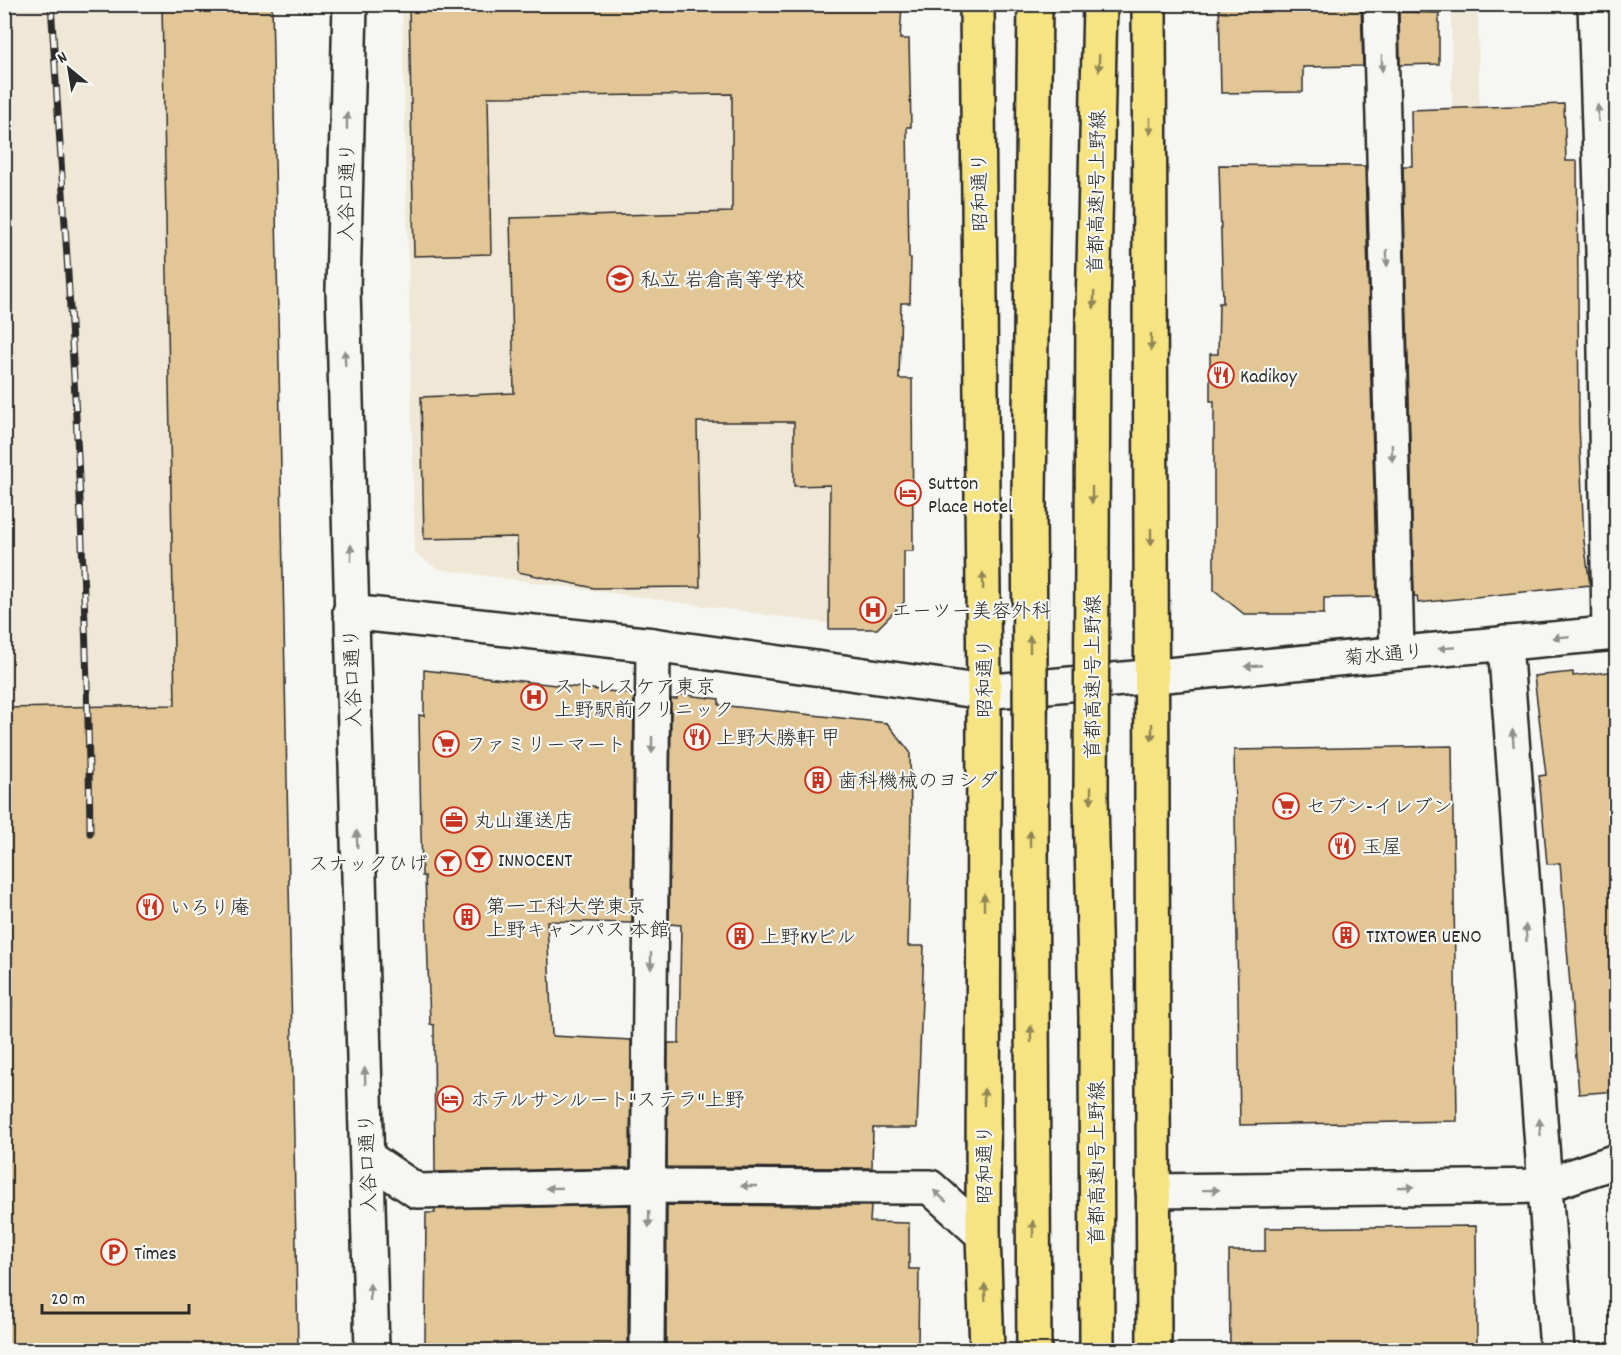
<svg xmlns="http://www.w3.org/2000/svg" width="1621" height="1355" font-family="Dekko,'Klee One',sans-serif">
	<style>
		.built { fill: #f0e8d6 }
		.building { fill: #e2c696; stroke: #2b2b2b; stroke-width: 1.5 }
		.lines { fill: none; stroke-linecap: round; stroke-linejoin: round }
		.street-casing { stroke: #2b2b2b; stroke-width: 38 }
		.secondary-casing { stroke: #2b2b2b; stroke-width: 38 }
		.highway-casing { stroke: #2b2b2b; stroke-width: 38 }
		.street { stroke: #f6f6f2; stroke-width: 33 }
		.secondary { stroke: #f6f6f2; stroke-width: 33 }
		.highway { stroke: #f6e381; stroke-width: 33 }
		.rail-casing { stroke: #2b2b2b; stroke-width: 7 }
		.rail { stroke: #f6f6f2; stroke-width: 4.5; stroke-dasharray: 14; stroke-linecap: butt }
		.highway-bridge-casing { stroke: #2b2b2b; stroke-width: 38; stroke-linecap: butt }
		.highway-bridge { stroke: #f6e381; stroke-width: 33 }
		.oneway { fill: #908756 }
		.oneway2 { fill: #90908e }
		.labels { text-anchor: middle; stroke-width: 4.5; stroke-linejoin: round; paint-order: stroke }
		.street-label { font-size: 20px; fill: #2b2b2b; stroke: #f6f6f2 }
		.poi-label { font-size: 20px; fill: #2b2b2b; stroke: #f6f6f2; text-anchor: start }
	</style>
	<rect width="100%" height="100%" fill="#f6f6f2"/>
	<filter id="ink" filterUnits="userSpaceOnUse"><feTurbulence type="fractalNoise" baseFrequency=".0167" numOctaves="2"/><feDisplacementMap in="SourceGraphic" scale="12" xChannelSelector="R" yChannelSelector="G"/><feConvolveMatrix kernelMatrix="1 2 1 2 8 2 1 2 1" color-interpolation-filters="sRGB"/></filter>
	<g filter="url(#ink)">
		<g class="built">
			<polygon points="5,5 251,5 281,676 290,1350 5,1350"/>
			<polygon points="402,5 830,5 833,624 438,569 415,553"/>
			<polygon points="1451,5 1478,5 1482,335 1455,335"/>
		</g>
		<g class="building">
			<polygon points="162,4 272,4 298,1350 4,1350 4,1008 12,1008 10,931 4,931 4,708 175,705"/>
			<polygon points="409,4 902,4 900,39 909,39 911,127 907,127 909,258 911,258 910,303 901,303 899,379 912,379 913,551 904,551 904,602 877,629 829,629 830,485 794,486 794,422 697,422 700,587 594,588 518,572 517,537 424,539 421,397 514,393 510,218 732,212 732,94 488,97 491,254 414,256"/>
			<polygon points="1219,4 1361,4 1363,66 1303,67 1303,92 1221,93"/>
			<polygon points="1399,12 1439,13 1439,64 1400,65"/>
			<polygon points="1564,104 1566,161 1577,161 1579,424 1584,541 1590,585 1418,603 1417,596 1414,596 1403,166 1412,166 1411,110"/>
			<polygon points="1219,165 1365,166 1377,597 1324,598 1324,614 1244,614 1214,590 1214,401 1210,401 1210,354 1218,354 1219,303 1223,303"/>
			<polygon points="424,670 634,694 632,923 547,921 552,1036 631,1040 630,1168 435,1172 434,1025 430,1024 425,876 422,876 421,831 419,715 424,716"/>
			<polygon points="1617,671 1617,1091 1579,1094 1560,863 1547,864 1539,776 1546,775 1534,676 1573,672 1573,676"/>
			<polygon points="677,694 719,699 719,705 887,723 910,752 911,814 908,946 924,946 917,1128 873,1128 872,1168 667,1167 668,1043 679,1043 681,925 669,924 671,699 677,699"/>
			<polygon points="1452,746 1457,1121 1240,1125 1234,750"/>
			<polygon points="629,1205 628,1345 425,1345 426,1213 435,1213 435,1209"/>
			<polygon points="667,1205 871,1206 870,1222 909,1223 909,1269 919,1269 918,1344 911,1344 911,1350 679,1350 679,1345 666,1345"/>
			<polygon points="1476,1226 1477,1350 1230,1350 1229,1251 1265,1251 1265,1228"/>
		</g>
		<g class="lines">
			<g class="street-casing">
				<g id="street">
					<polyline points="1380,4 1397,652"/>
					<polyline points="1595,4 1604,283 1609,633"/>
					<polyline points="350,612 653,645 984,692 1616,633"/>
					<polyline points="1505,643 1557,1350"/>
					<polyline points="367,1157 417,1191 649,1186 930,1187 983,1235"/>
					<polyline points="1153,1191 1543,1186 1616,1161"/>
					<polyline points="647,1350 653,645"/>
				</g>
			</g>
			<g class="secondary-casing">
				<polyline id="secondary" points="350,4 343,290 372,1350"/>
			</g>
			<g class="highway-casing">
				<g id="highway">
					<polyline points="977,4 984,692 983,1235 987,1350"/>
					<polyline points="1149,4 1154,1350"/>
				</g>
			</g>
			<use href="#street" class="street"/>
			<use href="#secondary" class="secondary"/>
			<use href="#highway" class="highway"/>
			<g class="rail-casing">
				<path id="rail" d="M 51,4 C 69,280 87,557 90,833"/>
			</g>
			<use href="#rail" class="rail"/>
			<g class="highway-bridge-casing">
				<g id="highway-bridge">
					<polyline points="1034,1350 1029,498 1035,4"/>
					<polyline points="1097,1350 1096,1017 1091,798 1093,311 1100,4"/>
				</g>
			</g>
			<use href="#highway-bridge" class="highway-bridge"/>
		</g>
		<defs><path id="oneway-solid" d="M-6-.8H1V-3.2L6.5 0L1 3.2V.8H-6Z" transform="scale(1.5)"/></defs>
		<g class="oneway">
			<use href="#oneway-solid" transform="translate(1099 63) rotate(91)"/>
			<use href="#oneway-solid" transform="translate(1150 126) rotate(90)"/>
			<use href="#oneway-solid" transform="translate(1094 300) rotate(91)"/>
			<use href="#oneway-solid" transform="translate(1151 342) rotate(90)"/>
			<use href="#oneway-solid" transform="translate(1092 495) rotate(90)"/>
			<use href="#oneway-solid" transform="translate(1151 537) rotate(90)"/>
			<use href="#oneway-solid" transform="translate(983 581) rotate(-91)"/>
			<use href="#oneway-solid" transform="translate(1030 644) rotate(-90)"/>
			<use href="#oneway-solid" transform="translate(1152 732) rotate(90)"/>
			<use href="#oneway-solid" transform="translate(1091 795) rotate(90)"/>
			<use href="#oneway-solid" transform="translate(1030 839) rotate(-90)"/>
			<use href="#oneway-solid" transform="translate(984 902) rotate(-90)"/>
			<use href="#oneway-solid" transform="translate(1031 1034) rotate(-90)"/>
			<use href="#oneway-solid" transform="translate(984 1097) rotate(-90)"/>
			<use href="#oneway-solid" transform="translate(1033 1229) rotate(-91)"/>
			<use href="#oneway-solid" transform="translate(985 1292) rotate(-92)"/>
		</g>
		<g class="oneway2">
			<use href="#oneway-solid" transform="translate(1382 63) rotate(89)"/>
			<use href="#oneway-solid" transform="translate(1598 113) rotate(-92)"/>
			<use href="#oneway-solid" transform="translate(347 121) rotate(-89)"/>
			<use href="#oneway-solid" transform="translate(1387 258) rotate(89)"/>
			<use href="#oneway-solid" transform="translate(345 358) rotate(-92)"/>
			<use href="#oneway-solid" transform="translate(1392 453) rotate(89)"/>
			<use href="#oneway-solid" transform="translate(351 553) rotate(-90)"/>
			<use href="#oneway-solid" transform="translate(1561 637) rotate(175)"/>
			<use href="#oneway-solid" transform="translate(1447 648) rotate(175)"/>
			<use href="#oneway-solid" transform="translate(1253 666) rotate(175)"/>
			<use href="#oneway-solid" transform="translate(1513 738) rotate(-94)"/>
			<use href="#oneway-solid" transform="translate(652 745) rotate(90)"/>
			<use href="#oneway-solid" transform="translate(357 839) rotate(-92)"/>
			<use href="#oneway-solid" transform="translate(1526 933) rotate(-94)"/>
			<use href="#oneway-solid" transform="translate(651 961) rotate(90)"/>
			<use href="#oneway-solid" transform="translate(365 1076) rotate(-92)"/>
			<use href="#oneway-solid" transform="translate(1540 1127) rotate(-94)"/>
			<use href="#oneway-solid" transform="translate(749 1186) rotate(-180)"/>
			<use href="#oneway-solid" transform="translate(1406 1187) rotate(-1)"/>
			<use href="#oneway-solid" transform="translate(554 1188) rotate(179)"/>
			<use href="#oneway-solid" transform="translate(1211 1190) rotate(-1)"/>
			<use href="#oneway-solid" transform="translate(940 1196) rotate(-138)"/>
			<use href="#oneway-solid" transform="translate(649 1219) rotate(91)"/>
			<use href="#oneway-solid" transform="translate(370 1292) rotate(-91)"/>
		</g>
	</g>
	<defs>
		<g id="school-ring" transform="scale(1.35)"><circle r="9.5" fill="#f6f6f2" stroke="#c8321e" stroke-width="1.5"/><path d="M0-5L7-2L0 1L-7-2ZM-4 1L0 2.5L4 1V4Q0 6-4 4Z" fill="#c8321e"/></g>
		<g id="restaurant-ring" transform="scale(1.35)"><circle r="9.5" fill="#f6f6f2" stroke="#c8321e" stroke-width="1.5"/><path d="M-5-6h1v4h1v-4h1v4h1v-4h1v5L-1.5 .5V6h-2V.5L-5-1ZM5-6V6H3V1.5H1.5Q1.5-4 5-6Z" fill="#c8321e"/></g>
		<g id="hotel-ring" transform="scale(1.35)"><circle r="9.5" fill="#f6f6f2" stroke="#c8321e" stroke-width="1.5"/><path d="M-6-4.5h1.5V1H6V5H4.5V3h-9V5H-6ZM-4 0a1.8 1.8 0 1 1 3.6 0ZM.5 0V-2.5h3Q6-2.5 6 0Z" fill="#c8321e"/></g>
		<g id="hospital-ring" transform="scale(1.35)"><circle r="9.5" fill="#f6f6f2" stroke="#c8321e" stroke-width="1.5"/><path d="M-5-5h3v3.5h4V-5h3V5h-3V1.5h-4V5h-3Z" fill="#c8321e"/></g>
		<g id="supermarket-ring" transform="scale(1.35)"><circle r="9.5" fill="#f6f6f2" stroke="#c8321e" stroke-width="1.5"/><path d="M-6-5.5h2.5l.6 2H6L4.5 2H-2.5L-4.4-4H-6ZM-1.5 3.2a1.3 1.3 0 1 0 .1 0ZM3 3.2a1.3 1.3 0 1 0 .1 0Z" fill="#c8321e"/></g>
		<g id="building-ring" transform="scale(1.35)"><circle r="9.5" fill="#f6f6f2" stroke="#c8321e" stroke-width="1.5"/><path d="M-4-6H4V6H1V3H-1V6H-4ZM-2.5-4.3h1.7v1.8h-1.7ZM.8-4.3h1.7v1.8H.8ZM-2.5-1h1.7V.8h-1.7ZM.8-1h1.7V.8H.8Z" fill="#c8321e"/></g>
		<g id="office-ring" transform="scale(1.35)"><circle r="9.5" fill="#f6f6f2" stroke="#c8321e" stroke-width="1.5"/><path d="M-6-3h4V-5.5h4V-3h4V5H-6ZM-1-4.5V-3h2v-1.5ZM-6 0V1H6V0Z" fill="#c8321e"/></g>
		<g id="bar-ring" transform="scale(1.35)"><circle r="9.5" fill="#f6f6f2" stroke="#c8321e" stroke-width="1.5"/><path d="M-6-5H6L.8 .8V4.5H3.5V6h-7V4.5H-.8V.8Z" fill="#c8321e"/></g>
		<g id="parking-ring" transform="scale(1.35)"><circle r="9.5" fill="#f6f6f2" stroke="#c8321e" stroke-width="1.5"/><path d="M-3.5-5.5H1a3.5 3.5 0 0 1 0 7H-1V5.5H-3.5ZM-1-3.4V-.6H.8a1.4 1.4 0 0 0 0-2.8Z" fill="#c8321e"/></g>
	</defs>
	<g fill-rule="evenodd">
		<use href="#school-ring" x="620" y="279"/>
		<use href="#restaurant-ring" x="1221" y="375"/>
		<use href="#hotel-ring" x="908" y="493"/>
		<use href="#hospital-ring" x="873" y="610"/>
		<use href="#hospital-ring" x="534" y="697"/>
		<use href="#restaurant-ring" x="697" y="737"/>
		<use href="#supermarket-ring" x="446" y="744"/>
		<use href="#building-ring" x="818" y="780"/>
		<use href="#supermarket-ring" x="1286" y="806"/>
		<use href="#office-ring" x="454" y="820"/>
		<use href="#restaurant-ring" x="1342" y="846"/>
		<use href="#bar-ring" x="479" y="859"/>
		<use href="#bar-ring" x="448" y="863"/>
		<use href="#restaurant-ring" x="150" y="907"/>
		<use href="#building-ring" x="467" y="917"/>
		<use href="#building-ring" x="1346" y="935"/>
		<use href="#building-ring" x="740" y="936"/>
		<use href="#hotel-ring" x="450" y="1099"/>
		<use href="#parking-ring" x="114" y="1252"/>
	</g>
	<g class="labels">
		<g class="street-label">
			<text transform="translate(346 192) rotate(-89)" y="7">入谷口通り</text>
			<text transform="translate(979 192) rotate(-91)" y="7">昭和通り</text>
			<text transform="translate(1096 192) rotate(-89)" y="7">首都高速1号上野線</text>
			<text transform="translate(1384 654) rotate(-5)" y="7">菊水通り</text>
			<text transform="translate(1092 677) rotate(-90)" y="7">首都高速1号上野線</text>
			<text transform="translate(352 678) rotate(-92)" y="7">入谷口通り</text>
			<text transform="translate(984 678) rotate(-90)" y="7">昭和通り</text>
			<text transform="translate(367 1163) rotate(-92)" y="7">入谷口通り</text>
			<text transform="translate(1096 1163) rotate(-90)" y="7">首都高速1号上野線</text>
			<text transform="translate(984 1164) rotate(-90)" y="7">昭和通り</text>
		</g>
		<g class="poi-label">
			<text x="640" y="286">私立 岩倉高等学校</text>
			<text x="1240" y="382">Kadikoy</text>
			<text x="928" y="489">Sutton<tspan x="928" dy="23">Place Hotel</tspan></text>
			<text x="892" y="617">エーツー美容外科</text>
			<text x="554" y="693">ストレスケア東京<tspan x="554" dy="23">上野駅前クリニック</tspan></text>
			<text x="716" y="744">上野大勝軒 甲</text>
			<text x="466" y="751">ファミリーマート</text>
			<text x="838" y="787">歯科機械のヨシダ</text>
			<text x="1306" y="813">セブン-イレブン</text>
			<text x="474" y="827">丸山運送店</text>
			<text x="1362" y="853">玉屋</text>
			<text x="498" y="866">INNOCENT</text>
			<text x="428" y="870" text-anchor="end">スナックひげ</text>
			<text x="486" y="913">第一工科大学東京<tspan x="486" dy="23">上野キャンパス 本館</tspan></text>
			<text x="170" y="914">いろり庵</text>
			<text x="1366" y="942">TIXTOWER UENO</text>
			<text x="760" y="943">上野KYビル</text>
			<text x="470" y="1106">ホテルサンルート"ステラ"上野</text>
			<text x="134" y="1259">Times</text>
		</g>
	</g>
	<rect width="1621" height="1355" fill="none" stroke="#f6f6f2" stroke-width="24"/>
	<rect x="12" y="12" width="1597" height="1331" fill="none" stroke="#2b2b2b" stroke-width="2" filter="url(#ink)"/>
	<g transform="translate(69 69) rotate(330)" stroke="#f6f6f2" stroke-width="4.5" paint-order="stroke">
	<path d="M0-4.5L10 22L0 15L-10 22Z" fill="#2b2b2b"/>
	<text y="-9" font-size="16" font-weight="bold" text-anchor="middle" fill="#2b2b2b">N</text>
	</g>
	<path d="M42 1304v9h147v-9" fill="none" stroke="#2b2b2b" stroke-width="3"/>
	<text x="51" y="1304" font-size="18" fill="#2b2b2b" stroke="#f6f6f2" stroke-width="4.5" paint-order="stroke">20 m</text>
</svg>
